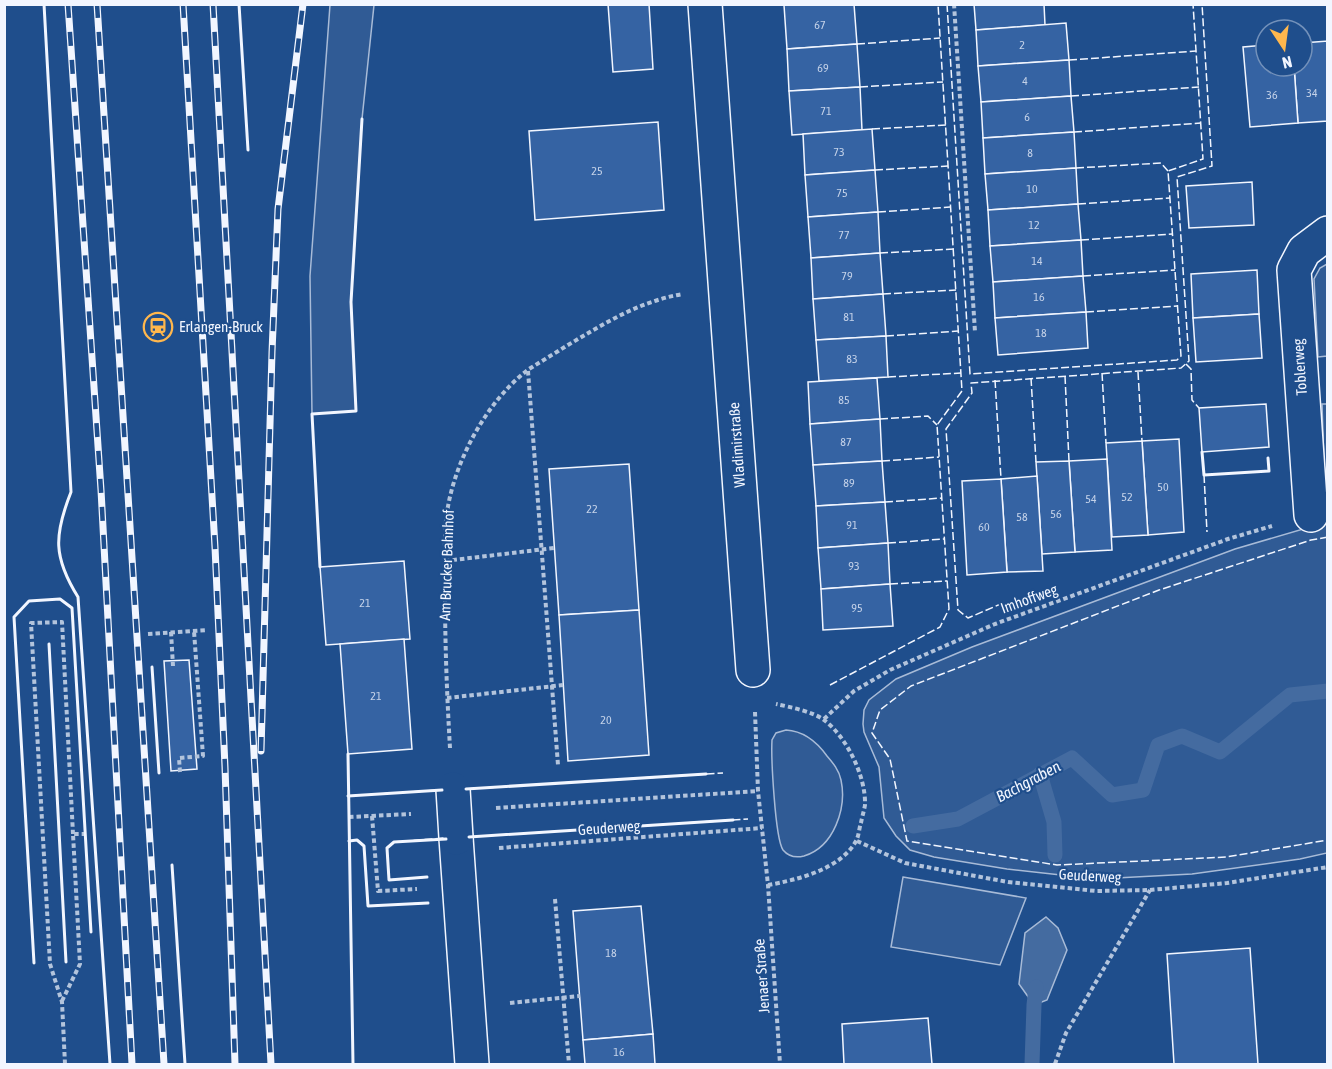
<svg xmlns="http://www.w3.org/2000/svg" width="1332" height="1069" font-family="'Asap Condensed',sans-serif">
	<style>
		.green { fill: #305b95; stroke: #a8bbd7; stroke-width: 1.5 }
		.water { fill: #446ba0; stroke: #a8bbd7; stroke-width: 1.5 }
		.lines { fill: none; stroke-linecap: round; stroke-linejoin: round }
		.stream { stroke: #446ba0; stroke-width: 15 }
		.building { fill: #3563a3; stroke: #f2f6ff; stroke-width: 1.5 }
		.minor-casing { stroke: #f2f6ff; stroke-width: 36 }
		.path { stroke: #b3c4dc; stroke-width: 4; stroke-dasharray: 4.5 3; stroke-linecap: butt }
		.minor { stroke: #1f4e8c; stroke-width: 33 }
		.rail-casing { stroke: #f2f6ff; stroke-width: 7 }
		.rail { stroke: #1f4e8c; stroke-width: 4.5; stroke-dasharray: 14; stroke-linecap: butt }
		.minor-bridge-casing { stroke: #f2f6ff; stroke-width: 36; stroke-linecap: butt }
		.minor-bridge { stroke: #1f4e8c; stroke-width: 33 }
		.fence { stroke: #f2f6ff; stroke-width: 1.5; stroke-dasharray: 8 3; stroke-linecap: butt }
		.wall { stroke: #f2f6ff; stroke-width: 3 }
		.labels { text-anchor: middle; stroke-width: 4.5; stroke-linejoin: round; paint-order: stroke }
		.number-label { font-size: 12px; fill: #c3d1e8 }
		.poi-label { font-size: 15px; fill: #f2f6ff; stroke: #1f4e8c; text-anchor: start }
		.street-label { font-size: 15px; fill: #f2f6ff; stroke: #1f4e8c }
		.water-label { font-size: 16px; font-style: italic; fill: #f2f6ff; stroke: #1f4e8c }
	</style>
	<rect width="100%" height="100%" fill="#1f4e8c"/>
	<g class="green">
		<polygon points="330,5 374,5 362,119 351,302 356,411 312,414 310,276"/>
		<polygon points="1327,264 1327,356 1318,357 1314,279 1320,268"/>
		<polygon points="1322,404 1327,404 1327,478 1324,465"/>
		<polygon points="1327,522 1327,853 1300,859 1192,874 1097,879 1007,869 934,857 910,850 896,836 884,818 879,767 864,732 863,724 864,710 869,700 896,679 972,647 1235,549"/>
		<path d="M 786,730 C 804,731 817,742 827,756 C 833,763 839,770 841,780 C 847,808 834,847 804,856 C 796,858 788,856 783,850 C 775,838 771,757 772,740 L 776,733 Z"/>
		<polygon points="903,877 1026,898 1000,965 891,947"/>
	</g>
	<polygon class="water" points="1046,917 1058,928 1067,950 1047,1000 1034,1005 1019,984 1025,933"/>
	<g class="lines">
		<g class="stream">
			<polyline points="1040,774 1054,822 1055,855"/>
			<polyline points="913,826 958,819 1072,758 1112,795 1143,790 1158,745 1182,736 1220,752 1290,695 1328,691"/>
			<polyline points="1032,1064 1034,1005 1036,987"/>
		</g>
	</g>
	<g class="building">
		<polygon points="608,4 649,4 653,69 613,72"/>
		<polygon points="854,4 857,44 787,49 784,5"/>
		<polygon points="974,4 1044,4 1045,25 976,30"/>
		<polygon points="1066,23 1069,60 978,66 976,30"/>
		<polygon points="1328,41 1328,121 1298,123 1294,66 1302,66 1302,43"/>
		<polygon points="857,44 860,87 789,91 787,49"/>
		<polygon points="1266,45 1266,66 1294,66 1298,123 1250,127 1243,47"/>
		<polygon points="1069,60 1071,96 981,102 978,66"/>
		<polygon points="860,87 862,130 792,135 789,91"/>
		<polygon points="1071,96 1074,132 983,138 981,102"/>
		<polygon points="658,122 664,210 535,220 529,131"/>
		<polygon points="872,129 875,170 805,175 803,134"/>
		<polygon points="1074,132 1076,168 985,174 983,138"/>
		<polygon points="1076,168 1078,204 988,210 985,174"/>
		<polygon points="875,170 878,212 808,217 805,175"/>
		<polygon points="1252,182 1254,225 1189,228 1186,186"/>
		<polygon points="1078,204 1081,240 990,246 988,210"/>
		<polygon points="878,212 880,253 811,258 808,217"/>
		<polygon points="1081,240 1083,276 993,282 990,246"/>
		<polygon points="880,253 883,294 813,299 811,258"/>
		<polygon points="1257,270 1259,314 1193,318 1191,274"/>
		<polygon points="1083,276 1086,312 995,318 993,282"/>
		<polygon points="883,294 886,336 816,340 813,299"/>
		<polygon points="1086,312 1088,348 998,355 995,318"/>
		<polygon points="1259,314 1262,358 1196,362 1193,318"/>
		<polygon points="886,336 888,377 819,381 816,340"/>
		<polygon points="877,378 880,419 810,424 808,382"/>
		<polygon points="1266,404 1269,447 1202,452 1199,408"/>
		<polygon points="880,419 882,461 813,465 810,424"/>
		<polygon points="1179,439 1184,532 1148,535 1142,441"/>
		<polygon points="1142,441 1148,535 1112,537 1106,443"/>
		<polygon points="1107,459 1112,550 1075,552 1069,461"/>
		<polygon points="882,461 885,502 816,506 813,465"/>
		<polygon points="1069,461 1075,552 1042,554 1036,462"/>
		<polygon points="629,464 639,610 559,615 549,469"/>
		<polygon points="1037,476 1043,571 1007,572 1001,479"/>
		<polygon points="1001,479 1007,572 967,575 962,481"/>
		<polygon points="885,502 888,543 818,548 816,506"/>
		<polygon points="888,543 890,584 821,589 818,548"/>
		<polygon points="404,561 410,639 326,645 320,567"/>
		<polygon points="890,584 893,626 823,630 821,589"/>
		<polygon points="639,610 649,755 568,761 559,615"/>
		<polygon points="404,639 412,749 348,754 340,644"/>
		<polygon points="189,660 197,769 171,771 164,661"/>
		<polygon points="641,906 653,1034 583,1040 573,911"/>
		<polygon points="1250,948 1258,1064 1174,1064 1167,954"/>
		<polygon points="928,1018 932,1064 844,1064 842,1024"/>
		<polygon points="653,1034 655,1064 585,1064 583,1040"/>
	</g>
	<g class="lines">
		<g class="minor-casing">
			<g id="minor">
				<polyline points="705,4 753,670"/>
				<polyline points="1311,515 1294,270 1304,251 1328,233"/>
				<polyline points="456,838 472,1064"/>
			</g>
		</g>
		<g class="path">
			<polyline points="954,4 975,332"/>
			<polyline points="528,371 558,765"/>
			<polyline points="445,561 554,548"/>
			<polyline points="171,632 173,666"/>
			<polyline points="148,634 207,630"/>
			<polyline points="447,698 563,685"/>
			<polyline points="755,712 758,791 768,885 780,1064"/>
			<polyline points="824,719 854,691 890,670 995,624 1228,539 1272,526"/>
			<path d="M 450,748 C 447,697 445,645 445,594 C 445,570 444,545 446,521 C 451,467 485,402 529,369 C 542,361 555,353 568,345 C 605,323 640,301 683,294"/>
			<polyline points="180,772 179,758 203,756 194,631"/>
			<polyline points="496,808 758,791"/>
			<polyline points="372,816 378,891 417,889"/>
			<polyline points="349,817 411,814"/>
			<polyline points="857,841 905,863 1008,882 1096,891 1150,890 1227,883 1328,867"/>
			<polyline points="499,848 762,828"/>
			<path d="M 768,885 C 797,880 841,869 856,841 C 859,836 859,828 861,823 C 862,817 864,811 865,805 C 866,777 847,737 824,720 C 814,712 790,707 776,704"/>
			<polyline points="555,899 569,1064"/>
			<polyline points="62,1001 80,964 73,834 84,834"/>
			<polyline points="510,1003 580,996"/>
			<polyline points="65,1064 62,1002 50,964 31,623 62,622 73,834"/>
			<polyline points="1055,1064 1066,1033 1150,890"/>
		</g>
		<use href="#minor" class="minor"/>
		<g class="rail-casing">
			<g id="rail">
				<polyline points="68,4 101,490 132,1064"/>
				<polyline points="97,4 164,1064"/>
				<polyline points="183,4 215,547 225,767 235,1064"/>
				<polyline points="213,4 271,1064"/>
				<polyline points="261,751 272,352 278,209 303,4"/>
			</g>
		</g>
		<use href="#rail" class="rail"/>
		<g class="minor-bridge-casing">
			<polyline id="minor-bridge" points="453,789 456,838"/>
		</g>
		<use href="#minor-bridge" class="minor-bridge"/>
		<g class="fence">
			<polyline points="947,4 970,374 1177,360 1181,356 1168,171 1203,159 1193,4"/>
			<polyline points="857,44 940,38"/>
			<polyline points="1069,60 1196,51"/>
			<polyline points="860,87 943,82"/>
			<polyline points="1071,96 1199,87"/>
			<polyline points="872,129 946,125"/>
			<polyline points="1074,132 1201,123"/>
			<polyline points="1076,168 1161,163 1168,171"/>
			<polyline points="875,170 948,166"/>
			<polyline points="1078,204 1170,198"/>
			<polyline points="878,212 950,207"/>
			<polyline points="1081,240 1172,234"/>
			<polyline points="880,253 954,249"/>
			<polyline points="1083,276 1175,270"/>
			<polyline points="883,294 956,290"/>
			<polyline points="1086,312 1177,306"/>
			<polyline points="886,336 958,331"/>
			<polyline points="1186,364 1191,369 1192,400 1199,408"/>
			<polyline points="1138,372 1142,441"/>
			<polyline points="1102,373 1106,443"/>
			<polyline points="1065,376 1069,461"/>
			<polyline points="888,377 961,373"/>
			<polyline points="1031,378 1036,462"/>
			<polyline points="995,380 1001,479"/>
			<polyline points="880,419 928,416 937,425"/>
			<polyline points="882,461 939,457"/>
			<polyline points="1204,475 1207,532"/>
			<polyline points="885,502 942,498"/>
			<polyline points="1328,537 1311,540 1159,590 911,686 880,710 872,733 890,759 907,841 1057,865 1226,857 1328,840"/>
			<polyline points="888,543 944,539"/>
			<polyline points="890,584 947,581"/>
			<polyline points="1003,603 968,618 958,610 946,429 972,393 971,383 1181,368 1189,361 1177,177 1212,166 1202,4"/>
			<polyline points="830,685 940,627 949,609 937,425 962,391 938,4"/>
			<polyline points="465,789 723,773"/>
			<polyline points="348,796 441,790"/>
			<polyline points="469,837 748,819"/>
			<polyline points="357,840 364,846 368,906 428,903"/>
			<polyline points="427,877 389,880 387,848 394,842 445,838"/>
		</g>
		<g class="wall">
			<path d="M 44,4 L 71,492 C 54,535 53,557 78,597 L 110,1064"/>
			<polyline points="239,4 248,150"/>
			<polyline points="1202,452 1204,475 1269,471 1268,458"/>
			<polyline points="320,567 312,414 356,411 351,302 362,119"/>
			<polyline points="49,644 66,962"/>
			<polyline points="152,667 159,773"/>
			<polyline points="348,754 353,1064"/>
			<polyline points="466,789 706,774"/>
			<polyline points="348,796 442,790"/>
			<polyline points="469,837 733,820"/>
			<polyline points="349,841 357,840 364,846 368,906 428,903"/>
			<polyline points="172,865 185,1064"/>
			<polyline points="427,877 389,880 387,848 394,842 446,839"/>
			<polyline points="34,963 14,617 29,601 60,599 72,608 91,932"/>
		</g>
	</g>
	<defs>
		<g id="station-ring" transform="scale(1.5)"><circle r="9.5" fill="#1f4e8c" stroke="#ffb74d" stroke-width="1.5"/><path d="M-3-6H3Q5-6 5-4V2Q5 4 3 4L4.5 6H3L1.5 4h-3L-3 6H-4.5L-3 4Q-5 4-5 2V-4Q-5-6-3-6ZM-3.5-4v3h7v-3ZM-3.5 1v1.5H-2V1ZM2 1v1.5H3.5V1Z" fill="#ffb74d"/></g>
	</defs>
	<g fill-rule="evenodd">
		<use href="#station-ring" x="158" y="327"/>
	</g>
	<g class="labels">
		<g class="number-label">
			<text x="820" y="29">67</text>
			<text x="1022" y="49">2</text>
			<text x="823" y="72">69</text>
			<text x="1025" y="85">4</text>
			<text x="1312" y="97">34</text>
			<text x="1272" y="99">36</text>
			<text x="826" y="115">71</text>
			<text x="1027" y="121">6</text>
			<text x="839" y="156">73</text>
			<text x="1030" y="157">8</text>
			<text x="597" y="175">25</text>
			<text x="1032" y="193">10</text>
			<text x="842" y="197">75</text>
			<text x="1034" y="229">12</text>
			<text x="844" y="239">77</text>
			<text x="1037" y="265">14</text>
			<text x="847" y="280">79</text>
			<text x="1039" y="301">16</text>
			<text x="849" y="321">81</text>
			<text x="1041" y="337">18</text>
			<text x="852" y="363">83</text>
			<text x="844" y="404">85</text>
			<text x="846" y="446">87</text>
			<text x="849" y="487">89</text>
			<text x="1163" y="491">50</text>
			<text x="1127" y="501">52</text>
			<text x="1091" y="503">54</text>
			<text x="592" y="513">22</text>
			<text x="1056" y="518">56</text>
			<text x="1022" y="521">58</text>
			<text x="852" y="529">91</text>
			<text x="984" y="531">60</text>
			<text x="854" y="570">93</text>
			<text x="365" y="607">21</text>
			<text x="857" y="612">95</text>
			<text x="376" y="700">21</text>
			<text x="606" y="724">20</text>
			<text x="611" y="957">18</text>
			<text x="619" y="1056">16</text>
		</g>
		<g class="poi-label">
			<text x="179" y="332">Erlangen-Bruck</text>
		</g>
		<g class="street-label">
			<text transform="translate(1300 367) rotate(-94)" y="5">Toblerweg</text>
			<text transform="translate(737 445) rotate(-94)" y="5">Wladimirstraße</text>
			<text transform="translate(447 565) rotate(-88)" y="5">Am Brucker Bahnhof</text>
			<text transform="translate(1029 599) rotate(-20)" y="5">Imhoffweg</text>
			<text transform="translate(609 828) rotate(-4)" y="5">Geuderweg</text>
			<text transform="translate(1090 876) rotate(3)" y="5">Geuderweg</text>
			<text transform="translate(762 976) rotate(-94)" y="5">Jenaer Straße</text>
		</g>
		<g class="water-label">
			<text transform="translate(1028 781) rotate(-28)" y="6">Bachgraben</text>
		</g>
	</g>
	<rect width="1332" height="1069" fill="none" stroke="#f2f6ff" stroke-width="12"/>
	<g transform="translate(1284 48) rotate(167)"><circle r="28" fill="#1f4e8c" stroke="#7391ba" stroke-width="1.5"/>
	<path d="M0-4.5L10 22L0 15L-10 22Z" fill="#ffb74d"/>
	<text y="-9" font-size="16" font-weight="bold" text-anchor="middle" fill="#f2f6ff">N</text>
	</g>
</svg>
